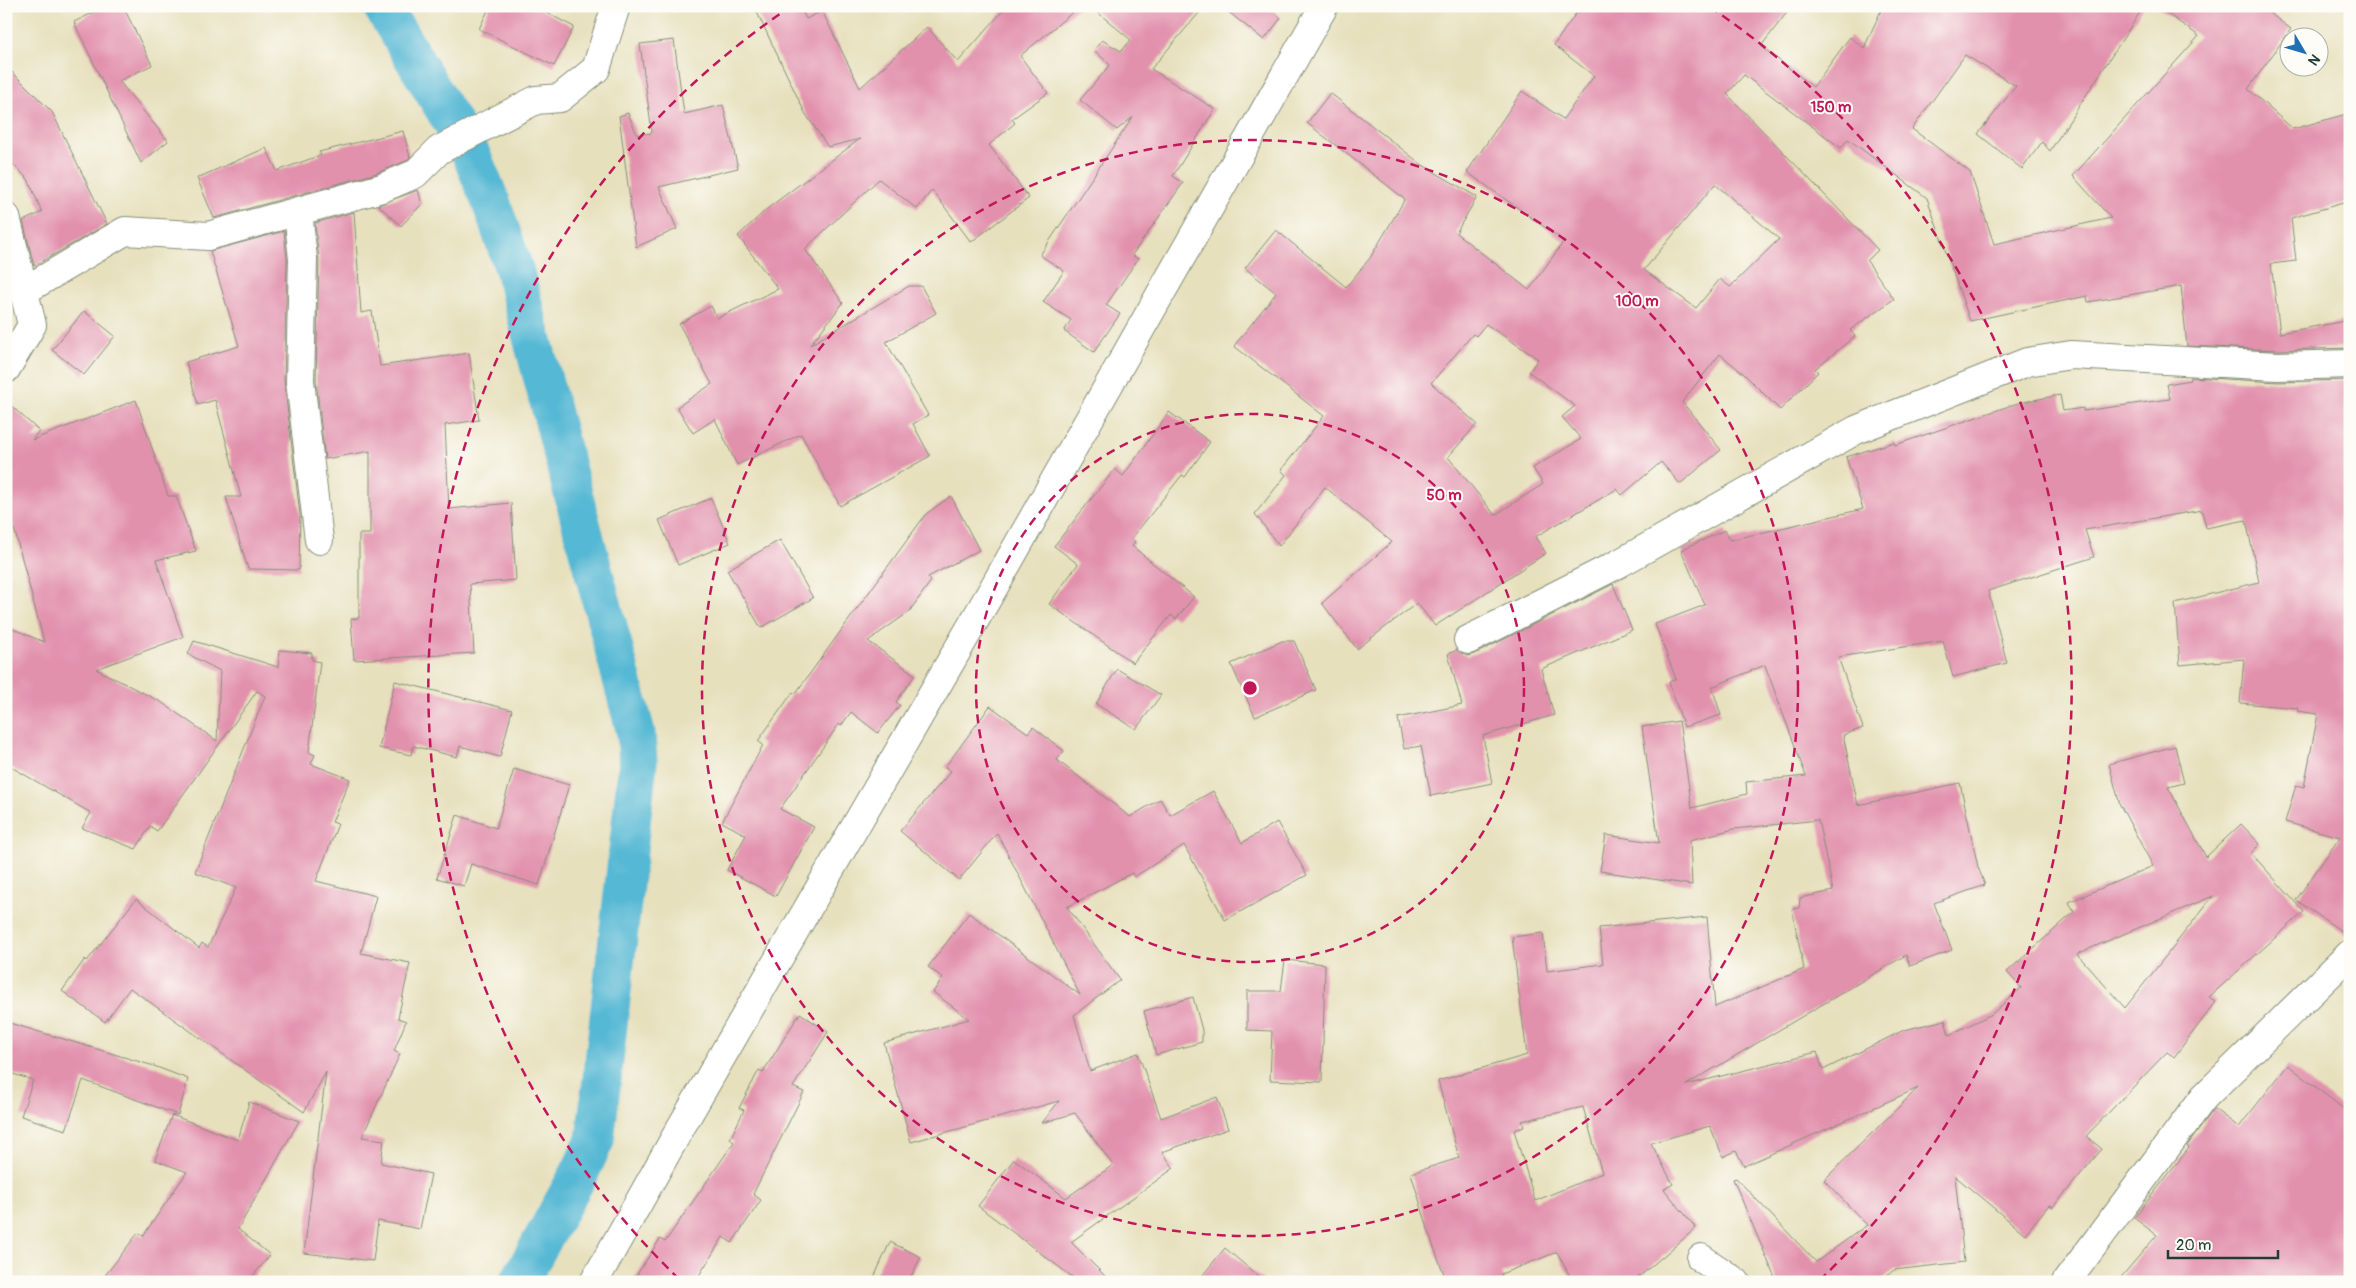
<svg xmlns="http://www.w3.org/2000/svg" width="2356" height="1288" font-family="Pangolin,sans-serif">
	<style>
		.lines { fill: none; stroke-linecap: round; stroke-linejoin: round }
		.canal { stroke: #55b8d4; stroke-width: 39 }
		.building { fill: #e291ad; fill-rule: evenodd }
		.minor-casing { stroke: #838e78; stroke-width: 30 }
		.major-casing { stroke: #838e78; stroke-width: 30 }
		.minor { stroke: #fff; stroke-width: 28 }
		.major { stroke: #fff; stroke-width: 28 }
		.ring { fill: none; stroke: #c2185b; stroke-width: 2.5; stroke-dasharray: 9 6 }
		.centre { fill: #c2185b; stroke: #fdfcf7; stroke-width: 2.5 }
		.ring-label { font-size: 15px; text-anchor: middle; font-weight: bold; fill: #c2185b; stroke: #fdfcf7; stroke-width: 4; stroke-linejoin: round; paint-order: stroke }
	</style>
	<rect width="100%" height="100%" fill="#fdfcf7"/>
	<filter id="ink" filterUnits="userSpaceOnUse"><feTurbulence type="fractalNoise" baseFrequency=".02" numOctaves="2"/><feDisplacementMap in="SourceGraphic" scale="10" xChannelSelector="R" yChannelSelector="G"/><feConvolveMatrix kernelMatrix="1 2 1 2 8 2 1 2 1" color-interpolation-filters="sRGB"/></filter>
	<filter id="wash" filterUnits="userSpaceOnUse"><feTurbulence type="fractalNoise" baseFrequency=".0096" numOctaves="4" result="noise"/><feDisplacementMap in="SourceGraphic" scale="20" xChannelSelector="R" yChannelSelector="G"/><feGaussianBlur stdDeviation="1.12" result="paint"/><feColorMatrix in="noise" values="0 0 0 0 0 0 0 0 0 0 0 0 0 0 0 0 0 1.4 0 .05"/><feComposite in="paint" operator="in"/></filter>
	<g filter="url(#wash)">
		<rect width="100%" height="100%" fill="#e7e0bd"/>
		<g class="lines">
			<polyline class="canal" points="382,6 470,152 491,202 514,269 636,733 638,762 595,1140 580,1172 519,1282"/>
		</g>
		<g id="blocks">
			<g class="building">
				<polygon points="107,6 123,6 152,65 119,81 168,141 141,163 74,22"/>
				<polygon points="490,6 534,6 574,27 554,66 479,29"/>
				<polygon points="754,6 800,6 806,19 822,11 860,88 927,27 958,62 1007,6 1080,6 1020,56 1048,93 1012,119 1015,123 989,145 1029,198 971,242 932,190 917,209 879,179 805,249 843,303 810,345 909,286 921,286 936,313 886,342 928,415 913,424 930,456 840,506 801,434 737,465 715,419 693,433 677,407 712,384 679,324 711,306 717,318 778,289 738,236 768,208 860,139 828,147 805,113"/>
				<polygon points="1090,6 1205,6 1151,69 1215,109 1173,176 1183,183 1132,255 1138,259 1106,305 1120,314 1094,352 1064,331 1071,320 1043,302 1064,271 1040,255 1133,117 1117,130 1080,100 1110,65 1094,50 1102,40 1121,51 1131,40"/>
				<polygon points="1221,6 1267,6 1281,18 1264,40"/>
				<path d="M 1581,6 L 1792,6 L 1761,46 L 1813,87 L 1850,37 L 1864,48 L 1883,6 L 2144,6 L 2050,151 L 2042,142 L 2022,169 L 1978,134 L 2016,86 L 1965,55 L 1912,129 L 1970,172 L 1994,244 L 2111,218 L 2073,176 L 2199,36 L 2156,6 L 2260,6 L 2291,29 L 2248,89 L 2293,129 L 2350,113 L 2350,201 L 2291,218 L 2296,261 L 2271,264 L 2280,333 L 2350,320 L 2350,348 L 2278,350 L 2187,346 L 2181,286 L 2088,302 L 2087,296 L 1970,321 L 1927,198 L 1848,139 L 1841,148 L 1744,75 L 1727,94 L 1878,250 L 1867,261 L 1894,299 L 1850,330 L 1855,336 L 1815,369 L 1818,372 L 1780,410 L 1744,374 L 1720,354 L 1682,402 L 1721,450 L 1680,484 L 1661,462 L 1622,495 L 1617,489 L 1535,537 L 1546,553 L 1435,626 L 1417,603 L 1357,649 L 1322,603 L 1392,542 L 1325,487 L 1279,546 L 1255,514 L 1286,475 L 1281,470 L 1324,416 L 1234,346 L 1276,293 L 1245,268 L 1276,230 L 1346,287 L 1370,258 L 1405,199 L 1307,123 L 1330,93 L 1421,164 L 1477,197 L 1456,233 L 1529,290 L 1564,241 L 1467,172 L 1522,91 L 1563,119 L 1594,76 L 1554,45 ZM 1715,184 L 1779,239 L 1730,287 L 1720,279 L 1696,308 L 1644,270 ZM 1486,324 L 1538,359 L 1529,372 L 1575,406 L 1562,417 L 1581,439 L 1533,468 L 1543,484 L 1495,515 L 1448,457 L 1477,424 L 1431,383 L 1473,334 L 1476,336 Z"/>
				<polygon points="674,40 684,114 723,105 738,168 659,187 677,229 636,247 619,116 628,113 637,135 652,133 640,44"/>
				<polygon points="6,66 52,112 107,224 34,266 23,221 42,212 28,179 6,158"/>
				<polygon points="403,131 410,157 406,161 377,173 214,218 197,178 266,148 277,171 321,155 319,152"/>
				<polygon points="418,190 422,204 401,226 378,205"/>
				<polygon points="354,212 361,313 372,311 380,366 469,353 479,420 445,425 449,509 511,503 516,580 470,584 474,653 354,660 351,619 359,618 359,534 370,534 370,451 325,459 316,380 319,259 315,223"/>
				<polygon points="284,231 287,260 284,381 300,515 299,570 248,569 226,497 241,497 215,400 198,405 186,362 239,346 210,251"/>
				<polygon points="84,311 115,336 84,375 52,350"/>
				<path d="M 2190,377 L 2278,382 L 2350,380 L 2350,937 L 2296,900 L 2340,837 L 2285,822 L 2296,785 L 2304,787 L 2318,714 L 2297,711 L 2298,708 L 2240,703 L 2244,659 L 2180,665 L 2175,603 L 2259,582 L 2246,520 L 2206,528 L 2202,510 L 2085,530 L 2094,557 L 1988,591 L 2007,663 L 1953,677 L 1943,641 L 1838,657 L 1863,728 L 1843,735 L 1858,805 L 1960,783 L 1978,867 L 1985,885 L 1934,903 L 1952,950 L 1910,966 L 1906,955 L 1686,1085 L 1817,1052 L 1823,1070 L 1904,1030 L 1945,1020 L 1949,1035 L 1992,1014 L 2021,988 L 2007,972 L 2074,912 L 2069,902 L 2153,866 L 2120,805 L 2109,764 L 2175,746 L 2184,783 L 2168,787 L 2206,857 L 2241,824 L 2260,844 L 2251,853 L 2304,912 L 2209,997 L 2216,1002 L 2174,1057 L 2167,1052 L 2086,1136 L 2102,1149 L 2053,1207 L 2049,1205 L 2025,1234 L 1955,1176 L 1964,1262 L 1894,1270 L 1879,1282 L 1777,1282 L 1733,1179 L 1736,1178 L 1816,1262 L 1867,1225 L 1824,1180 L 1918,1088 L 1744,1166 L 1736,1151 L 1723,1157 L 1710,1126 L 1651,1143 L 1673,1184 L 1664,1189 L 1696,1228 L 1633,1282 L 1573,1282 L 1557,1252 L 1501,1274 L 1505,1282 L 1447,1282 L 1433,1245 L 1411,1173 L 1459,1158 L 1438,1081 L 1527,1055 L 1512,937 L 1543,933 L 1547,971 L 1603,964 L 1599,928 L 1707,917 L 1715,1007 L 1804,969 L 1792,909 L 1799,908 L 1800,898 L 1833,891 L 1818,820 L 1734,829 L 1690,840 L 1692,885 L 1600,871 L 1606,835 L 1659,843 L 1642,727 L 1679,721 L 1692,808 L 1747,794 L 1746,782 L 1806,776 L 1765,665 L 1712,687 L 1721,715 L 1684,727 L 1669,682 L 1676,679 L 1655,624 L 1705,605 L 1681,550 L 1725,530 L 1730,540 L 1863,509 L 1846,457 L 1894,442 L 1895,445 L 2018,403 L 2060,395 L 2063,411 L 2083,408 L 2083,411 L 2170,399 L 2167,384 L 2190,380 ZM 2213,896 L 2125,1008 L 2077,954 ZM 1583,1107 L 1602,1173 L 1535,1201 L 1514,1130 L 1524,1127 L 1522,1121 Z"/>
				<polygon points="136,400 168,496 176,496 196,551 156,560 183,637 96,669 161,702 217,741 220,671 188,654 194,641 278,667 280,650 312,653 312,660 320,662 309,752 315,755 311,764 350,779 332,822 338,824 316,881 376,896 361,953 410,963 398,1018 406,1021 394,1051 400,1054 362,1137 384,1140 381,1163 431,1174 420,1229 378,1221 373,1261 304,1253 326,1072 304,1112 130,988 105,1022 62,991 85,959 87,961 136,899 199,948 202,943 208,947 236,888 195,872 265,696 257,691 157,831 150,826 136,849 82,828 91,813 6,764 6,626 44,642 6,498 6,401 39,431 32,440"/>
				<polygon points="1169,412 1210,442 1185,477 1182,475 1131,539 1135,542 1132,546 1194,597 1176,619 1171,615 1133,663 1049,604 1078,564 1054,546 1115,469 1123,476"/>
				<polygon points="951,496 979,550 928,577 931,581 909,612 868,641 915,675 896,702 900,705 878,733 851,712 841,726 839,724 780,809 814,827 776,896 727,870 746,835 722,822 763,745 758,741 793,692 795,694 926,514"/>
				<polygon points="711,498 730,543 678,565 659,520"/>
				<polygon points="780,540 813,598 761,628 727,570"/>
				<polygon points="1613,584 1632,630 1541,669 1554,715 1483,736 1492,783 1431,796 1421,746 1404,749 1398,718 1462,705 1448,654 1457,650 1467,656 1475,654"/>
				<polygon points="1282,641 1294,641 1316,690 1255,717 1231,664"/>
				<polygon points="1117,669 1161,695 1136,729 1096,704"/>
				<polygon points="395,681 512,710 500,757 460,746 457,757 413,746 411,755 379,748"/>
				<polygon points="990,706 1028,733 1033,727 1064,751 1057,760 1130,817 1160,799 1170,815 1213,791 1242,843 1277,822 1307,875 1225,920 1184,845 1134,877 1132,873 1067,907 1120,980 1074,1015 1090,1071 1138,1053 1161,1118 1217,1097 1228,1129 1162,1152 1174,1168 1071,1242 1111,1282 1079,1282 978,1206 1014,1159 1066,1198 1113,1165 1075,1113 1042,1123 1059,1101 911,1142 884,1043 969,1019 933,992 943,978 928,967 969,913 1080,995 997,833 959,880 900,831 951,771 945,767"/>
				<polygon points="514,769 569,785 539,885 471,864 464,886 437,878 457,815 496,828"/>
				<polygon points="1285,960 1325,964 1322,1082 1270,1080 1272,1031 1247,1030 1247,991 1281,991"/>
				<polygon points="1193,997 1202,1030 1202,1042 1156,1055 1144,1011"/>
				<polygon points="800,1013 828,1032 793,1087 804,1092 753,1194 761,1200 732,1243 723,1237 695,1282 632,1282 660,1239 665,1242 734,1142 730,1139 744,1110 739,1108 759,1070 763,1072"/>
				<polygon points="6,1022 154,1066 188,1079 178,1115 83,1080 66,1130 21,1116 33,1080 6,1072"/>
				<polygon points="2288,1065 2350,1114 2350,1282 2117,1282 2157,1235 2134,1218 2189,1148 2187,1146 2214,1109 2239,1127"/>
				<polygon points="249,1102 299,1121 238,1229 270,1255 248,1282 100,1282 138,1233 143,1236 187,1172 155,1160 172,1115 238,1140"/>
				<polygon points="890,1242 921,1257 908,1282 872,1282"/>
				<polygon points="1225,1248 1265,1282 1197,1282"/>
			</g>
		</g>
	</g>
	<g filter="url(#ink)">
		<use href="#blocks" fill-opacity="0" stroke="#838e78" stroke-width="1"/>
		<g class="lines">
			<g class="minor-casing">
				<g id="minor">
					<polyline points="298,212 303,259 300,381 319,540"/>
					<polyline points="6,217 32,325 6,369"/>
					<polyline points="24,291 125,231 208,236 382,188 415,174 439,150 536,100 560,98 596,69 616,6"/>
					<polyline points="1468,640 1618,564 1856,430 2027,362 2071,355 2278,366 2350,364"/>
					<polyline points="1701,1258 1736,1282"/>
					<polyline points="2066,1282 2204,1097 2350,954"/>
				</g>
			</g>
			<g class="major-casing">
				<polyline id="major" points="594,1282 681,1127 994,587 1324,6"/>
			</g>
			<use href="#minor" class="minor"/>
			<use href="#major" class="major"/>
		</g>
	</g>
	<g class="ring">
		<circle cx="1250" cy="688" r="274"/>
		<circle cx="1250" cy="688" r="548"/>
		<path d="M679 1279A822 822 0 0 1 790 7M1710 7A822 822 0 0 1 1821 1279"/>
	</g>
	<circle cx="1250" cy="688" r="8" class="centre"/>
	<g class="ring-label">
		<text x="1831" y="112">150 m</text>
		<text x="1637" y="306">100 m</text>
		<text x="1444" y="500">50 m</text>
	</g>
	<rect width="2356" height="1288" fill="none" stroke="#fdfcf7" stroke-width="25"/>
	<g transform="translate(2304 52) rotate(128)"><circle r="24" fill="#fdfcf7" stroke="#a4b0a9"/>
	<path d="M0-4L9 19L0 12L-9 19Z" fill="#1f6fb2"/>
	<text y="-8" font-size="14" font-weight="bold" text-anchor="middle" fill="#1f3d34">N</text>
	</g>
	<path d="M2168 1250v8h110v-8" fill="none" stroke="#1f3d34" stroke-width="2.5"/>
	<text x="2176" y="1250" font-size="15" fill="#1f3d34" stroke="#fdfcf7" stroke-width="4" paint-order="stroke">20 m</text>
</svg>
